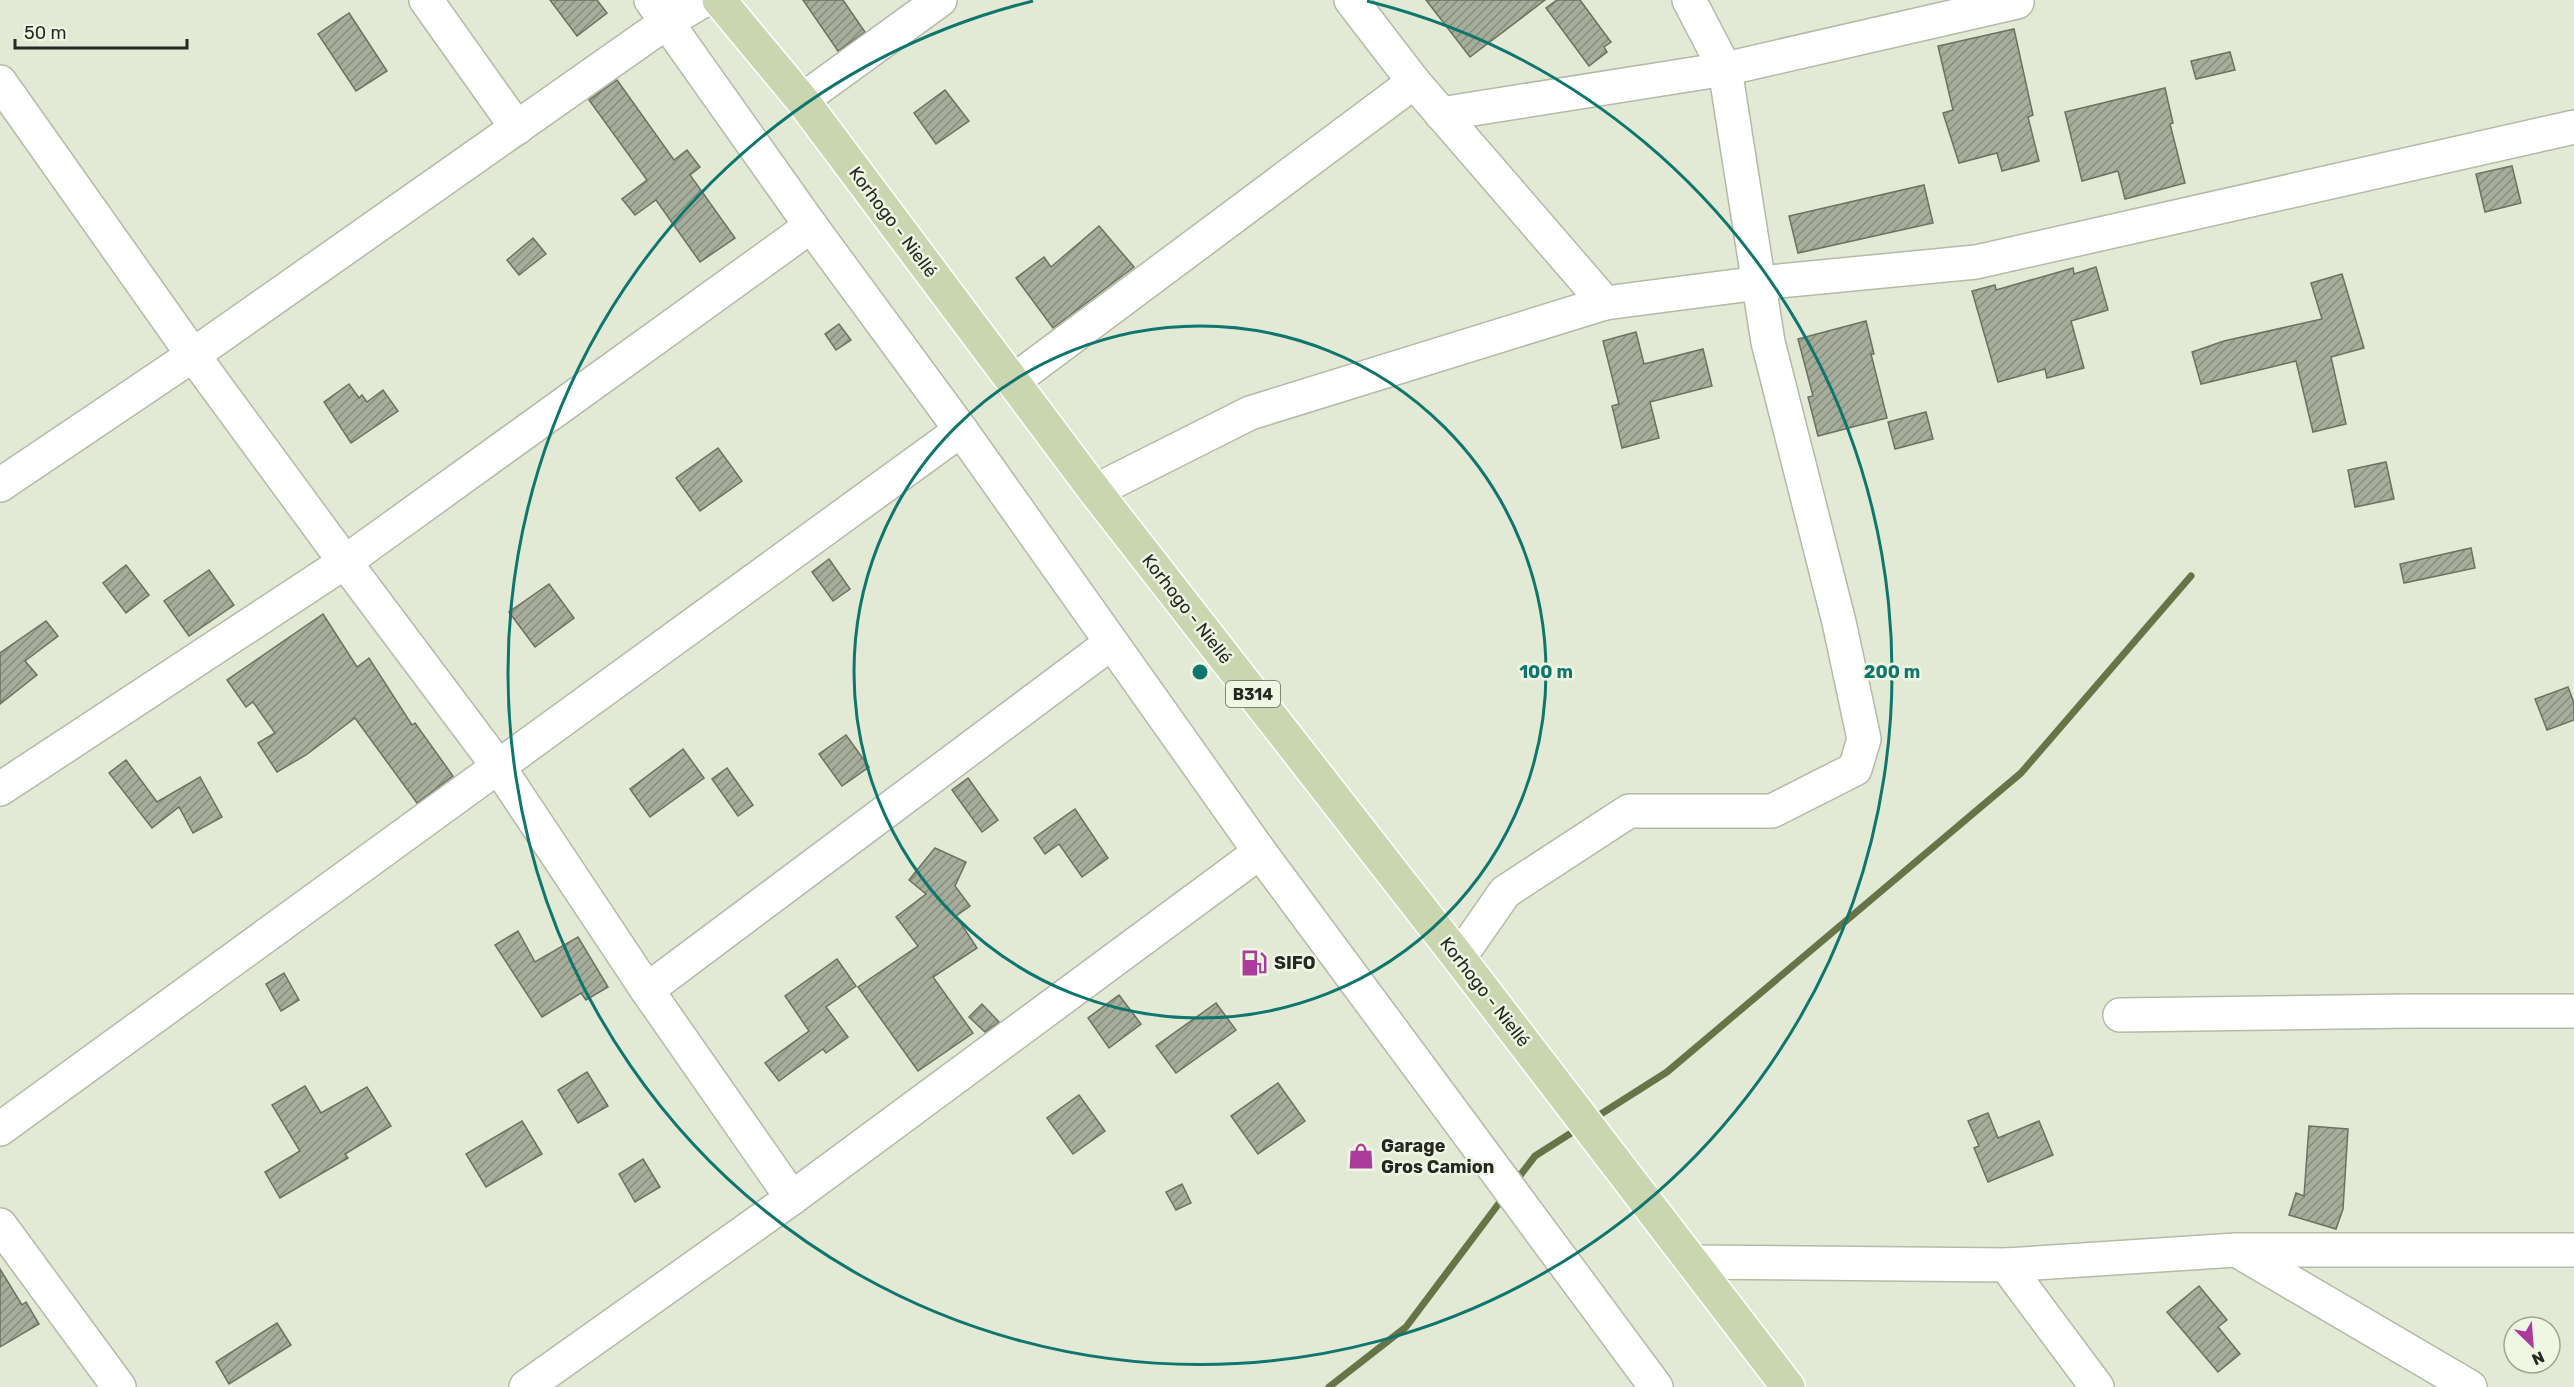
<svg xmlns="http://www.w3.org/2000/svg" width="2574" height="1387" font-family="Rubik,sans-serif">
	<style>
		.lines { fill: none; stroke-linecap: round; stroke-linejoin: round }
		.stream { stroke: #667548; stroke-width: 7 }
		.building { fill: url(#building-hatch); stroke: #6b7261; stroke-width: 1.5 }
		.minor-casing { stroke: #b3baa7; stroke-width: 36 }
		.major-casing { stroke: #fff; stroke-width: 36 }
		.minor { stroke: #fff; stroke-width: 33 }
		.major { stroke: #c9d6b0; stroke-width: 33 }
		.ring { fill: none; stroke: #0f766e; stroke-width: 3 }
		.labels { text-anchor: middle; stroke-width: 5; stroke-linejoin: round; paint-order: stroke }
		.shield { fill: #eff6e3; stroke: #62665b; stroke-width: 1.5 }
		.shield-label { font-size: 16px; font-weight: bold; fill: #262821 }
		.street-label { font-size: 18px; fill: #262821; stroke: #eff6e3 }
		.poi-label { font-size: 18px; font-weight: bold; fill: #262821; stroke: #eff6e3; text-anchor: start }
		.centre { fill: #0f766e; stroke: #eff6e3; stroke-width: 3 }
		.ring-label { font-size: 18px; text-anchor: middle; font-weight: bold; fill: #0f766e; stroke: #eff6e3; stroke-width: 5; stroke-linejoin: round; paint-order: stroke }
	</style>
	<defs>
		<pattern id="building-hatch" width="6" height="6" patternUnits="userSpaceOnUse" patternTransform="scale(1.5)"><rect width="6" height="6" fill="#a6ad9a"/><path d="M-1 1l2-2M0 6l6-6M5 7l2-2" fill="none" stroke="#878d7d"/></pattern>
	</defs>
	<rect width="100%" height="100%" fill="#e2e9d5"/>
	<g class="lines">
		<g class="stream">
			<polyline points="1593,1119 1667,1072 2021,773 2191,576"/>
			<polyline points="1515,1182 1535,1156 1579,1128"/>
			<polyline points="1329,1387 1406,1327 1503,1198"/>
		</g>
	</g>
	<g class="building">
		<polygon points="550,0 597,0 607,13 577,36"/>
		<polygon points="803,0 843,0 865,32 838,51"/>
		<polygon points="1426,0 1545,0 1470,57"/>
		<polygon points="1557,0 1580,0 1611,42 1604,47 1607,52 1589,66 1546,8"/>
		<polygon points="349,13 387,71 356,91 318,34"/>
		<polygon points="2014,29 2033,115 2028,117 2039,161 2002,171 1997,153 1959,163 1943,113 1953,110 1938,46"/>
		<polygon points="2230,52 2235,70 2196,79 2191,61"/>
		<polygon points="617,80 674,160 687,150 700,167 690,175 735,238 700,262 656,200 635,215 622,199 647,180 589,100"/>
		<polygon points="2165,88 2173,123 2170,124 2185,183 2125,199 2118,171 2082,181 2065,112"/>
		<polygon points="945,90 969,121 936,144 914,113"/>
		<polygon points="2512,166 2521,203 2485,212 2476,174"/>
		<polygon points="1924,185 1933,223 1798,253 1789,216"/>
		<polygon points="1099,226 1134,267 1053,328 1016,278 1044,257 1051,267"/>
		<polygon points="533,238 546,254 519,275 507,260"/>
		<polygon points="2096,267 2108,310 2071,321 2084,368 2047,378 2045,369 1998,382 1972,291 1995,285 1996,290 2073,268 2074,274"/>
		<polygon points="2342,274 2364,348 2331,357 2346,424 2313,432 2296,361 2201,384 2192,352 2224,341 2322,319 2311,283"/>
		<polygon points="1866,321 1874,354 1871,354 1887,418 1818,436 1808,397 1813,396 1798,339"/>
		<polygon points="839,324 851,340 836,350 825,334"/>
		<polygon points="1636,332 1644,364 1703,349 1712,386 1650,402 1659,438 1622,448 1612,406 1619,404 1603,341"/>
		<polygon points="349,384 359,398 362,395 367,402 383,390 398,411 351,443 324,402"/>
		<polygon points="1926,412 1933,439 1895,449 1888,422"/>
		<polygon points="718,448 742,481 700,511 676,478"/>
		<polygon points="2386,462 2394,499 2355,507 2348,470"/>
		<polygon points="2471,548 2475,568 2404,583 2400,564"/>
		<polygon points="829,559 850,589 833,601 812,572"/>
		<polygon points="126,565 149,595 126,613 103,583"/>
		<polygon points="209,570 234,605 189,636 164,601"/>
		<polygon points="549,584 574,618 535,647 509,612"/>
		<polygon points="323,614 357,667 369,658 412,725 415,723 453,776 417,803 355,718 306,755 277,772 258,743 275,733 253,702 246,707 227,680"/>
		<polygon points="46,621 58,636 25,661 37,675 0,704 0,653"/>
		<polygon points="2568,687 2574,703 2574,720 2547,730 2535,699"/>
		<polygon points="846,735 869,767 842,786 819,754"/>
		<polygon points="683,749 704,778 650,817 630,789"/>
		<polygon points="126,760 157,802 200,777 222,817 193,833 179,807 152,828 109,773"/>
		<polygon points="727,768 753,805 738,816 712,779"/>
		<polygon points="968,778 998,820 982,832 952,790"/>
		<polygon points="1075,809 1108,858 1082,877 1059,844 1045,854 1034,838"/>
		<polygon points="935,848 966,862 955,886 970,906 956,916 977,948 933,977 973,1033 918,1071 858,987 918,946 896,917 926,894 909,880"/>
		<polygon points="518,931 535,962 578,937 608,987 586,1000 581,993 542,1017 495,945"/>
		<polygon points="837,959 856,986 826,1007 848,1037 826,1053 823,1049 779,1081 765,1063 809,1031 785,996"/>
		<polygon points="284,973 299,1000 281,1011 266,984"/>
		<polygon points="1119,995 1141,1024 1109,1048 1088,1018"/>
		<polygon points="1216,1003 1236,1030 1176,1073 1156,1046"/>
		<polygon points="982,1004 999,1022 985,1032 969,1017"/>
		<polygon points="587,1072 608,1106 578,1123 558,1090"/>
		<polygon points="1278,1083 1305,1121 1258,1154 1231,1116"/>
		<polygon points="305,1086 321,1113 367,1087 391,1126 345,1154 348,1158 280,1198 265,1172 300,1151 272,1105"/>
		<polygon points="1079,1095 1105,1131 1073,1154 1047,1118"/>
		<polygon points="1988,1113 1998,1138 2039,1121 2053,1155 1988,1182 1974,1148 1979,1146 1968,1121"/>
		<polygon points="522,1121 542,1154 486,1187 466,1154"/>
		<polygon points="2309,1126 2348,1129 2343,1209 2336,1229 2289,1215 2296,1193 2304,1196"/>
		<polygon points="643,1159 660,1187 635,1202 619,1174"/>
		<polygon points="1182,1184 1191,1203 1176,1210 1166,1192"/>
		<polygon points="0,1269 22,1305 26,1302 39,1324 0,1347"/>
		<polygon points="2199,1286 2227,1320 2218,1327 2240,1354 2218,1372 2167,1312"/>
		<polygon points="277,1323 291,1345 229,1384 216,1362"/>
	</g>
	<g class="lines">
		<g class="minor-casing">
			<g id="minor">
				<polyline points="426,0 517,128"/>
				<polyline points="651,0 811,226 961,430 1260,852 1656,1387"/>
				<polyline points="1351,0 1414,82 1605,303"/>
				<polyline points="0,82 193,355 345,562 498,766 647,990 792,1198"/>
				<polyline points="802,100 940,0"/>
				<polyline points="1441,114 1725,69 2017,2"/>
				<polyline points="1012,382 1414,82"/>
				<polyline points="0,485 193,355 667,22 704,0"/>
				<polyline points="1095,491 1250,413 1605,303 1759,283 1976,262 2574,127"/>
				<polyline points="0,789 345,562 811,226"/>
				<polyline points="1459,958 1505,892 1629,811 1772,811 1855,769 1864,739 1839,622 1768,342 1725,69 1689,0"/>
				<polyline points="647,990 1111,643"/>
				<polyline points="2120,1015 2411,1011 2574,1011"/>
				<polyline points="0,1129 961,430"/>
				<polyline points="0,1225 119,1387"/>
				<polyline points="2238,1251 2470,1387"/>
				<polyline points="1692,1262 2006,1265 2236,1250 2574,1250"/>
				<polyline points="2006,1265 2097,1387"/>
				<polyline points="526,1387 792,1198 1260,852"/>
			</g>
		</g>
		<g class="major-casing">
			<polyline id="major" points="719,0 802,100 1095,491 1459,958 1788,1387"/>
		</g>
		<use href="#minor" class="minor"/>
		<use href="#major" class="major"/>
	</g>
	<g class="ring">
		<circle cx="1200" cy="672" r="346"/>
		<path d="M1367 1A692 692 0 1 1 1033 1"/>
	</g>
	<defs>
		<g id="fuel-bare" transform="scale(2.07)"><path d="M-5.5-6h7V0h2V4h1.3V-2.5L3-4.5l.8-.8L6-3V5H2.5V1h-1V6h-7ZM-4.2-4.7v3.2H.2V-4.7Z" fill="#ab3c9b" stroke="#eff6e3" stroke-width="2.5" paint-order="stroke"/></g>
		<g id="shop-bare" transform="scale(2.07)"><path d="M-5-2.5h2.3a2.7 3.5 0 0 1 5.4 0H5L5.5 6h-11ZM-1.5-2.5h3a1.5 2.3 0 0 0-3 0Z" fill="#ab3c9b" stroke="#eff6e3" stroke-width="2.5" paint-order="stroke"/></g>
	</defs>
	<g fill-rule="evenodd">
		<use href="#fuel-bare" x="1254" y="963"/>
		<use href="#shop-bare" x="1361" y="1156"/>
	</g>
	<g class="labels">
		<rect class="shield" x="1226" y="681" width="54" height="26" rx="4.5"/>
		<g class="shield-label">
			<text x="1253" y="700">B314</text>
		</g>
		<g class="street-label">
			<text transform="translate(893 222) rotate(53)" y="6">Korhogo - Niellé</text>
			<text transform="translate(1187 609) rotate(52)" y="6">Korhogo - Niellé</text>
			<text transform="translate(1485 992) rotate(52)" y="6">Korhogo - Niellé</text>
		</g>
		<g class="poi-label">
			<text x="1274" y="969">SIFO</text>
			<text x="1381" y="1152">Garage<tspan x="1381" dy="21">Gros Camion</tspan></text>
		</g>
	</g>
	<circle cx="1200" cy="672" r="9" class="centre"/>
	<g class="ring-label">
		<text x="1546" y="678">100 m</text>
		<text x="1892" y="678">200 m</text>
	</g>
	<g transform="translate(2532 1345) rotate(155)"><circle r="28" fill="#eff6e3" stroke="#9fa495" stroke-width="1.5"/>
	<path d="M0-4.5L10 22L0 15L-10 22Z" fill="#ab3c9b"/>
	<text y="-9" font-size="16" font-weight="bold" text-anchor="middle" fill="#262821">N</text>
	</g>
	<path d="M15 39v9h172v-9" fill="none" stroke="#262821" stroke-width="3"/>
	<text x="24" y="39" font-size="18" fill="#262821" stroke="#eff6e3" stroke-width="4.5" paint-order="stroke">50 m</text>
</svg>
